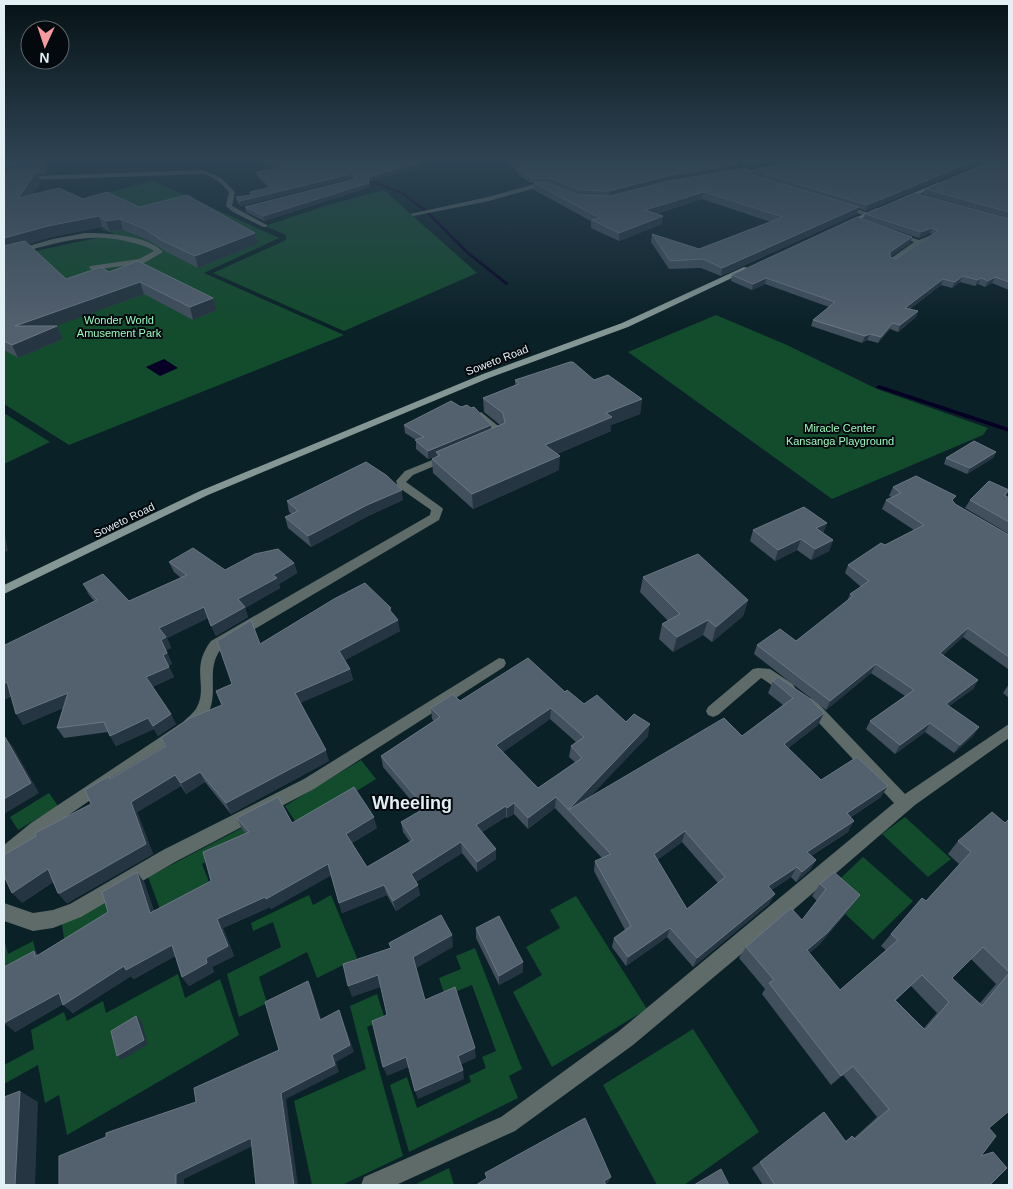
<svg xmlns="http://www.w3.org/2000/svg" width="1013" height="1189" font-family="Arial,sans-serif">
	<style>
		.green { fill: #134b2d }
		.water { fill: #070025 }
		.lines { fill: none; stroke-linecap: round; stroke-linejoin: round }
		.stream { fill: #070025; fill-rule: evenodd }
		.street { fill: #5f6b69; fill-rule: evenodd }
		.secondary { fill: #859794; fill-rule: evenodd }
		.wall { fill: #424f5d; fill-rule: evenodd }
		.shaded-wall { fill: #253541 }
		.building { fill: #53606e; stroke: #6a7783; fill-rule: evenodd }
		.labels { text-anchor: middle; stroke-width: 4; stroke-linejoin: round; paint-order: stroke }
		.far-park-label { font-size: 11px; fill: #98fcbf; stroke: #03090c }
		.far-street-label { font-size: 11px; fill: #e2eff4; stroke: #03090c }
		.near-quarter-label { font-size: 18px; font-weight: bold; fill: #e2eff4; stroke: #03090c }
	</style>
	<rect width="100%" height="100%" fill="#0b2128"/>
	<g class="green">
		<polygon points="153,181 279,238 204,273 344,335 69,445 4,404 4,279 31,252 115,234 100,229 137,221 76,201"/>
		<polygon points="384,190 477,273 344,331 213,273 286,240 286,235 265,226 331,204"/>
		<polygon points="716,315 787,345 877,389 988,428 983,435 832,499 628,352"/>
		<polygon points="4,413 50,442 4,464"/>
		<polygon points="361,760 376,779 299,827 285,806"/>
		<polygon points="49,793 58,806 18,830 10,817"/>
		<polygon points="280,808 286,819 202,864 213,892 160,909 148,877"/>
		<polygon points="905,817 951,859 928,877 882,834"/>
		<polygon points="863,857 913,901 873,940 824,894"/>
		<polygon points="309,895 313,905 331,895 357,958 317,978 307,952 259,977 267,1003 239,1017 227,974 281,947 273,922 253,931 251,923"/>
		<polygon points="576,896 647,1009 552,1067 513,992 542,975 526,947 560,928 550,910"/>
		<polygon points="107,899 112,922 65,944 61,919"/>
		<polygon points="4,938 8,954 33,941 37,956 4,974"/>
		<polygon points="475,948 522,1069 509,1076 518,1098 409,1152 390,1085 407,1077 417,1108 471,1082 469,1076 486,1068 482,1057 496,1051 472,985 445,996 439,978 461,969 456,956"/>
		<polygon points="178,974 185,998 220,979 239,1035 67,1135 59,1095 45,1103 38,1065 4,1084 4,1065 34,1049 31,1030 64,1012 67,1021 103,1001 106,1013"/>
		<polygon points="377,994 385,1019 367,1027 403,1156 342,1185 312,1185 294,1101 366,1069 350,1006"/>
		<polygon points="693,1029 759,1132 684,1185 657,1185 603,1085"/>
		<polygon points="449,1168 454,1185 414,1185"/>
	</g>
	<polygon class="water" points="164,359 178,368 160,376 146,367"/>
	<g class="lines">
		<g class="stream">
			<polygon points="362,175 364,175 371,180 405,193 428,211 469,252 508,283 508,285 506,285 467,254 426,213 403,195 369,182 362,177"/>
			<polygon points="879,385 1009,428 1009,432 877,388 876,387"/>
		</g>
		<g class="street">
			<polygon points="961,158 971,158 1009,167 1009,171"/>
			<polygon points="773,165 775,168 734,176 731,174"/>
			<path d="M 203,170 L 221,178 L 235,192 L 232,206 L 267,225 L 267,227 L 263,227 L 233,212 L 226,206 L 229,192 C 222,183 214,177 203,174 L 4,181 L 4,177 Z"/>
			<polygon points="535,184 554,188 551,190 535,188 489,201 413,216 410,214 488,197"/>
			<polygon points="843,205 869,213 870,214 867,216 841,208"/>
			<polygon points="893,232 919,240 931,235 934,237 893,263 889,261 890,259 914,242 893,234"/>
			<path d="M 85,233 C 106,233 148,235 163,252 L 144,263 L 93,270 L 89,268 L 90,266 L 139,259 L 154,251 C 147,246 138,244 129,242 C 84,230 47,247 4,257 L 4,253 L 53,239 Z"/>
			<path d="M 481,412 L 502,429 L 504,435 C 501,440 493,443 487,441 L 487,437 L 494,434 L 476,415 Z"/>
			<path d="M 447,454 L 452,457 L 451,459 L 413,475 L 406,482 L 441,507 L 443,509 L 439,520 L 221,649 C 203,672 224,700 201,723 L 43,833 L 10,861 L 4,863 L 4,845 L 31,823 L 183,722 C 187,718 194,713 197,707 C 208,686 190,668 211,641 L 430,515 L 431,510 L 398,487 L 396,481 L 405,471 Z"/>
			<polygon points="499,658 504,659 506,663 504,667 314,789 175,862 81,917 53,928 33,931 4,921 4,903 33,913 53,910 70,904 163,850 304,779"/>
			<path d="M 758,668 L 770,669 L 793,684 L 795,688 L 793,692 C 781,696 771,683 761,678 L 718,715 L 713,717 L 708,715 L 706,711 L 708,707 L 753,669 Z"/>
			<polygon points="810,698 815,700 905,794 1009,724 1009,738 915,805 770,930 633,1045 515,1131 396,1185 361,1185 364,1177 501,1117 619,1031 894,803 805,708 803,704 805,700"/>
		</g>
		<g class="secondary">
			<polygon points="997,158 1005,158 978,170 973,169"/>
			<polygon points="939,182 941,185 902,201 897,200"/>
			<polygon points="877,208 882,209 845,226 840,225"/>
			<polygon points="744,267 751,269 628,327 489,378 208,495 4,594 4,585 200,491 483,374 622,323"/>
		</g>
	</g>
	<g class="wall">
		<polygon points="251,158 442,158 417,161 420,167 369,181 370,187 264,221 246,212 245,207 354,180 352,178 241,206 237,202 236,197 251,195 250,192 268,187 257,177 256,172 279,169"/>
		<polygon points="505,158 731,158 738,169 668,181 609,196 579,195 548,183 578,195 610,196 759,177 761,178 755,173 757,168 977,164 866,211 858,208 857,214 721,276 701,268 669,269 651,242 652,234 699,249 771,222 702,199 656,214 662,224 619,241 591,228 591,221 534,190 534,183 531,183 520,176"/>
		<polygon points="737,158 800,158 748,167"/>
		<polygon points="1001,158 1009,158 1009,166 999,163"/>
		<polygon points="45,160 48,170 46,174 38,174 41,182 32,195 83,199 139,207 258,244 198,268 165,251 148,240 123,230 110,232 102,227 52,237 28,244 66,279 109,272 213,298 217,310 193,320 144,294 55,326 57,326 63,339 18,358 4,350 4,162"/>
		<path d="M 1009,167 L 1009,290 L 992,283 L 985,287 L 978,284 L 975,286 L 960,282 L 952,288 L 941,285 L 910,309 L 918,311 L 916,317 L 898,332 L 890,329 L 878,343 L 867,340 L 862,343 L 811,326 L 813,320 L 829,307 L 765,284 L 752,290 L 731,281 L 732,275 L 863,219 L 865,214 L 1008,218 L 923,194 L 925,189 ZM 863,219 L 919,238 L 930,233 L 932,234 L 896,259 L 890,257 L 910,243 Z"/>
		<polygon points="515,380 594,380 642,399 640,414 611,425 611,431 557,454 559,470 473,509 433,473 432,459 437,457 437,456 428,459 416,449 416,440 405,433 404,425 461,407 471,408 491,425 491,429 500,425 484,412 483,398 515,385"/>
		<polygon points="996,452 993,458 967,474 944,464 946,458"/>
		<polygon points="893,487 954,502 955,504 1009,535 1009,668 1008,669 963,637 943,655 978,680 973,689 949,706 979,727 973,736 954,753 925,732 895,754 866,729 870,721 905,696 871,673 826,710 754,654 757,645 796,641 847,601 850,594 861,587 845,573 848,565 914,530 882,509 886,500 892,497 889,496"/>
		<polygon points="1009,490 1006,496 1009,498 1009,534 965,508 970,500"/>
		<polygon points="403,500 368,516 311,547 288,528 285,517 292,514 289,512 287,501"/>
		<polygon points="827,523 823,533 833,540 829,551 811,560 797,550 775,561 750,541 753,530"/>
		<polygon points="169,562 225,570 294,563 297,573 279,584 280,588 245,608 248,617 216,636 208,618 167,638 171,648 166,650 172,664 168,665 174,677 152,687 176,724 158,736 154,729 116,746 108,732 64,738 57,728 63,708 23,725 11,696 4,700 4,645 5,645 94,601 89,595 83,584 129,601 181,578 174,572"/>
		<polygon points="643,577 748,600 743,616 712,642 703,635 673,652 659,639 662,624 668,621 640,592"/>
		<polygon points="391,608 391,612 400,631 345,660 350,669 353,680 300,703 329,761 231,814 205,782 186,794 181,786 137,812 153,854 69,902 67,903 58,893 53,882 22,903 91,804 110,778 165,746 161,738 222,705 216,691 232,684 260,644"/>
		<path d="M 778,677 L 818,725 L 788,748 L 821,780 L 881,797 L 851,817 L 848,832 L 811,856 L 816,860 L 810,870 L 796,882 L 791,877 L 771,890 L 769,904 L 693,967 L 667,937 L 626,966 L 612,947 L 614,938 L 625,930 L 594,871 L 595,861 L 602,858 L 555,808 L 528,829 L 514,814 L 507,818 L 506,817 L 482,832 L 496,859 L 477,872 L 462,853 L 416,882 L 420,895 L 396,911 L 387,895 L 342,913 L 331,875 L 271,909 L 270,907 L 223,928 L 234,956 L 212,967 L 214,972 L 189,986 L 182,977 L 175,956 L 134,979 L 131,976 L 73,1013 L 63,1004 L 15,1032 L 34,951 L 38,955 L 108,912 L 144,882 L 154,911 L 211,881 L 246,834 L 242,829 L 237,818 L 292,823 L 377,828 L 352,843 L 367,867 L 410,842 L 403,832 L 401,822 L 420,811 L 383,767 L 381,756 L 434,721 L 432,719 L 431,708 L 460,701 L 565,692 L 584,704 L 626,722 L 648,736 L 589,797 L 742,736 L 783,705 L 768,693 L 773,681 ZM 550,719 L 576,742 L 571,746 L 569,757 L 575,762 L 538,788 L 503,752 ZM 682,842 L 718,883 L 687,909 L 657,860 Z"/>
		<polygon points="1009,684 1009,698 1003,693"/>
		<path d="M 1009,821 L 1009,1111 L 989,1128 L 981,1156 L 990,1185 L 763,1185 L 752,1168 L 760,1162 L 845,1141 L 852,1136 L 854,1138 L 877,1117 L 843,1075 L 831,1085 L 762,994 L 765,989 L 739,958 L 746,947 L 802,920 L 817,901 L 812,896 L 820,884 L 860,895 L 851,907 L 819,945 L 809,953 L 840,990 L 886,950 L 881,946 L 891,934 L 926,901 L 959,864 L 948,854 L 958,841 ZM 971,959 L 996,984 L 980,1003 L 952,978 ZM 911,986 L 937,1013 L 924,1028 L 895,1001 Z"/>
		<polygon points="476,928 523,962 523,972 499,985 476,938"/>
	</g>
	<g class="shaded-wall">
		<polygon points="408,158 442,158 409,162"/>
		<polygon points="772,158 800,158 748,167 750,162"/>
		<polygon points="979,159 977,164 866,211 867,205"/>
		<polygon points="45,160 48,170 46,174 42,164"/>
		<polygon points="420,162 420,167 369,181 368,177"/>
		<polygon points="739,164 738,169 668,181 609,196 609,191 668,176"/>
		<polygon points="37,171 41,182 23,209 18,198"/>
		<polygon points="351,174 352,178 241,206 240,201"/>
		<polygon points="369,183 370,187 264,221 263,216"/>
		<polygon points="704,192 702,199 644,217 645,210"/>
		<polygon points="859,207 857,214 721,276 722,268"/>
		<polygon points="99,216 102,227 52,237 4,251 4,238 48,226"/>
		<polygon points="663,216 662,224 619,241 619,233"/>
		<polygon points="120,219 123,230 110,232 106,221"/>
		<polygon points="932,228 930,233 919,238 921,232"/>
		<polygon points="255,233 258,244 198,268 195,256"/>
		<polygon points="912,237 910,243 888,258 890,252"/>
		<polygon points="963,276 960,282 952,288 955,282"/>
		<polygon points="995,277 992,283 985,287 988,281"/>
		<polygon points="766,278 765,284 752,290 753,284"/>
		<polygon points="981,278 978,284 975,286 978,280"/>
		<polygon points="943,279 941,285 903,314 905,308"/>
		<polygon points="140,282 144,294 21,339 15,326"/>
		<polygon points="213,298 217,310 193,320 190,307"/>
		<polygon points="918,311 916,317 898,332 900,325"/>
		<polygon points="893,323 890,329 878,343 881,337"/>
		<polygon points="57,326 63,339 18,358 12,345"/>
		<polygon points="870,334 867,340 862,343 865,336"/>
		<polygon points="642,399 640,414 611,425 611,431 545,459 545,445 606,413"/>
		<polygon points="491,425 491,433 436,452 437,456 428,459 428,451"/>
		<polygon points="996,452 993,458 967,474 970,468"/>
		<polygon points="560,456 559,470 473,509 472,494"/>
		<polygon points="402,490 403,500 368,516 311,547 308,536 367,505"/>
		<polygon points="827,523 823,533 816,528"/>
		<polygon points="4,529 8,551 4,552"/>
		<polygon points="801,539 797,550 775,561 778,550"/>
		<polygon points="833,540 829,551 811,560 815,549"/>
		<polygon points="294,563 297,573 279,584 280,588 245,608 248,617 216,636 211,626 238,599 273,575"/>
		<polygon points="748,600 743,616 712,642 716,627"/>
		<polygon points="204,607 208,618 167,638 171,648 166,650 172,664 168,666 163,655 159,628"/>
		<polygon points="398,620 400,631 342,662 339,651"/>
		<polygon points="708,620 703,635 673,652 677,637"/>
		<polygon points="968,628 963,637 935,662 940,653"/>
		<polygon points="876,664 871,673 826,710 830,701"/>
		<polygon points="169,667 174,677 151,687 146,677"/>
		<polygon points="350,669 353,680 298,704 295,693"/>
		<polygon points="978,680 973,689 941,712 946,704"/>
		<polygon points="7,682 14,693 4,700 4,684"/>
		<polygon points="68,693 75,703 23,725 16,714"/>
		<polygon points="551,708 550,719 496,757 496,745"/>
		<polygon points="824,713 818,725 779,755 784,744"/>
		<polygon points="171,714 176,724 158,736 153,726"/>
		<polygon points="148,718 154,729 116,746 110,736"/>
		<polygon points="930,723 925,732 895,754 900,745"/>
		<polygon points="650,724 648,736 573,815 568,810"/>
		<polygon points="979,727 973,736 954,753 960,745"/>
		<polygon points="5,737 13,747 39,793 4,814"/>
		<polygon points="326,750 329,761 231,814 226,803"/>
		<polygon points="200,772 205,782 186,794 181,783"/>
		<polygon points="175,775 181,786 137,812 153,854 67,903 58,893 131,802"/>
		<polygon points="888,786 881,797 840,824 847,813"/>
		<polygon points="556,797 555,808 528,829 528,818"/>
		<polygon points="514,803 514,814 507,818 507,808"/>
		<polygon points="506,806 506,817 477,835 476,825"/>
		<polygon points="374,817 377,828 350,844 346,834"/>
		<polygon points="854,821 848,832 801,862 807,852"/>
		<polygon points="685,831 682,842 651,864 654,854"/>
		<polygon points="461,842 462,853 413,884 411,874"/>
		<polygon points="496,849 496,859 477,872 477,862"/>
		<polygon points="816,860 810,870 796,882 802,872"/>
		<polygon points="328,864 332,875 271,909 270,907 223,928 234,956 212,967 214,972 189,986 182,977 206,958 217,919"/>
		<polygon points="797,867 791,877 762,896 768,886"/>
		<polygon points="48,869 57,879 22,903 12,893"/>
		<polygon points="137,872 144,882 158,923 150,913"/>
		<polygon points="384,885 387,895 342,913 339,903"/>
		<polygon points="418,885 420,895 396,911 393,901"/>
		<polygon points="775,894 769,904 693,967 697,958"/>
		<polygon points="860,895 851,907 819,945 799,961 807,950"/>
		<polygon points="670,928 667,937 626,966 628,957"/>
		<polygon points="452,935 453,947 415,969 413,957"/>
		<polygon points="172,945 179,954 134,979 131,976 73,1013 63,1005 124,966"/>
		<polygon points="523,962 523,972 499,985 499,976"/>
		<polygon points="378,975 381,987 352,997 348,986"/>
		<polygon points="308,981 312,990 324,1028 320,1020"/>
		<polygon points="59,993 68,1001 15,1032 4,1023"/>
		<polygon points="339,1010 342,1018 354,1052 336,1062 339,1072 286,1099 298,1185 294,1185 281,1093 332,1055"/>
		<polygon points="136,1016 141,1020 148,1044 122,1060 117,1056"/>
		<polygon points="475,1048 476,1058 460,1065 458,1056"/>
		<polygon points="406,1057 409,1067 387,1076 383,1067"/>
		<polygon points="853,1066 843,1075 831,1085 841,1076"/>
		<polygon points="463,1070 464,1079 418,1099 415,1091"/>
		<polygon points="20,1091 38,1102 35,1185 15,1185"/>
		<polygon points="251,1138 257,1144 184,1179 184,1185 176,1185 176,1174"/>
		<polygon points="611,1177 608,1183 604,1185 604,1181"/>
	</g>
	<g class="building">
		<polygon points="262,158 410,158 420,162 368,177 369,183 263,216 245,207 355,179 356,177 351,174 240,201 236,197 252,195 250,192 272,187 256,172 286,167"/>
		<polygon points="509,158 731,158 739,164 668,176 609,191 580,190 550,178 531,178 520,171"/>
		<polygon points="745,158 772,158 750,162"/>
		<polygon points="823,158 975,158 979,159 867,205 764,174 757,168"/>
		<polygon points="45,160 42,164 4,165 4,162"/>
		<polygon points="990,162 1009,167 1009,212 925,189"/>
		<polygon points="746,168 759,177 859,207 722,268 703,259 670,261 652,234 699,249 783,217 704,192 645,210 663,216 619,233 592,220 600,218 534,183 546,182 578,195 610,196 669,181"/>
		<polygon points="37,171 18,198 59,188 83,199 107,192 139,207 187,195 255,233 195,256 161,240 145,229 120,219 106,221 99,216 48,226 4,238 4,173"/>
		<polygon points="915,193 1006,218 1009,218 1009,282 995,277 988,281 981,278 978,280 963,276 955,282 943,279 905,308 918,311 900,325 893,323 881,337 870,334 865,336 813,320 835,302 766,278 753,284 732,275 857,217 912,237 890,252 890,257 896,259 938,231 932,228 921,232 865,214"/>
		<polygon points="25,241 66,279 101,267 109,272 138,261 213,298 190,307 140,282 15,326 57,326 12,345 4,341 4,246"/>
		<polygon points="570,362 573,362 594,380 608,375 642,399 606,413 612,417 545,445 560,456 472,494 432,459 440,455 436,452 505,423 503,413 483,398 519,384 515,380"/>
		<polygon points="451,401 461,407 467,405 471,408 474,407 491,425 428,451 415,440 424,437 404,425"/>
		<polygon points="974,441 996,452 970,468 946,458"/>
		<polygon points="366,462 386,475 402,490 367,505 308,536 285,517 298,511 287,501"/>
		<polygon points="916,476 956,496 952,500 955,504 1009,535 1009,657 968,628 940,653 978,680 946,704 979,727 960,745 930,723 900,745 870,721 914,690 876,664 830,701 757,645 780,629 796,641 853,596 850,594 869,581 848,565 881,543 885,545 924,525 886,500 901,493 893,487"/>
		<polygon points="989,481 1009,490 1004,495 1009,498 1009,522 970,500"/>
		<polygon points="804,507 827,523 816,528 833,540 815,549 801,539 778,550 753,530"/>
		<polygon points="193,548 225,570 255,554 278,549 294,563 273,575 277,578 238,599 245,607 211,626 204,607 159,628 166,637 161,640 167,653 163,655 169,667 146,677 171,714 153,726 148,718 110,736 104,722 57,728 68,693 16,714 7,682 4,684 4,645 5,645 97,600 83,584 103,574 129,601 187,575 169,562"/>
		<polygon points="698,554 748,600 716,627 708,620 677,637 662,624 680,614 643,577"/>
		<polygon points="365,583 391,608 389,609 398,620 339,651 350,669 295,693 326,750 226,803 200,772 181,783 175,775 131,802 146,844 60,893 58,893 48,869 12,893 4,876 4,855 36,836 35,833 91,804 85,790 95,784 109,776 110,779 166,746 161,738 190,718 222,705 216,691 232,684 217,641 251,620 260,644 334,599"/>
		<path d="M 528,658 L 565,692 L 567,690 L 584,704 L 597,695 L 626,722 L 634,714 L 650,724 L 568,810 L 724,718 L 742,736 L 793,698 L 773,681 L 778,677 L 809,698 L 824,713 L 784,744 L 821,780 L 857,757 L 888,786 L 847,813 L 854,821 L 807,852 L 816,860 L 802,872 L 797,867 L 768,886 L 775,894 L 697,958 L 670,928 L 628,957 L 614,938 L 631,926 L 595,861 L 611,854 L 556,797 L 528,818 L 514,803 L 507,808 L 506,806 L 476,825 L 496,849 L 477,862 L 461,842 L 411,874 L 418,885 L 393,901 L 384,885 L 339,903 L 328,864 L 266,899 L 265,897 L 217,919 L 228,946 L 206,958 L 207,963 L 182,977 L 172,945 L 126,970 L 124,966 L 63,1005 L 59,993 L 4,1023 L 4,967 L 34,951 L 35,957 L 108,912 L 102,892 L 137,872 L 150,913 L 211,881 L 203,852 L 249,832 L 237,818 L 278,797 L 292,823 L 354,787 L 374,817 L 346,834 L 367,867 L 413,840 L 401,822 L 425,808 L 381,756 L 440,717 L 431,708 L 453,694 L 460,701 ZM 551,708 L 584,737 L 571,746 L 582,758 L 538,788 L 496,745 ZM 685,831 L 725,877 L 687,909 L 654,854 Z"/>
		<polygon points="5,737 31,783 4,799 4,738"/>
		<path d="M 992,812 L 1005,823 L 1008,820 L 1009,821 L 1009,972 L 983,947 L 952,978 L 982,1006 L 1009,973 L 1009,1111 L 989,1128 L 996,1136 L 981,1156 L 993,1152 L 1007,1168 L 990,1185 L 775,1185 L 760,1162 L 824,1112 L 846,1142 L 852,1136 L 855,1139 L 889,1109 L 853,1066 L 841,1076 L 769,983 L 774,980 L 746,947 L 791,908 L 802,920 L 826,889 L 820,884 L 834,872 L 860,895 L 827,933 L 807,950 L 840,990 L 898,940 L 891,934 L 922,898 L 926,901 L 971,852 L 958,841 ZM 922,975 L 949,1002 L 925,1030 L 895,1000 Z"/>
		<polygon points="441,915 452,935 413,957 425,1000 455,987 475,1048 458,1056 463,1070 415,1091 406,1057 383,1067 372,1021 387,1015 378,975 348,986 343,964 391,948 389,943"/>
		<polygon points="499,916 523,962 499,976 476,928"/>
		<polygon points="308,981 320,1020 339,1010 350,1045 332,1055 335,1065 281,1093 294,1185 256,1185 251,1138 176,1174 176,1185 59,1185 59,1156 106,1137 106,1133 196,1102 194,1088 279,1050 265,1002"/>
		<polygon points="136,1016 144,1040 117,1056 111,1031"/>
		<polygon points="20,1091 15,1185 4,1185 4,1097"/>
		<polygon points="585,1118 611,1177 604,1181 606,1185 476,1185 487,1178 485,1173"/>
		<polygon points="721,1169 729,1185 694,1185"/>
	</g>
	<linearGradient id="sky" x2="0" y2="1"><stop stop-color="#061216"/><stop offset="0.49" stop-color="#2e4353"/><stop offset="1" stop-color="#2e4353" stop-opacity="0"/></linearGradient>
	<rect width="1013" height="325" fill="url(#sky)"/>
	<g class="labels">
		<g class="far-park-label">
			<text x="119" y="324">Wonder World<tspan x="119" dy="13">Amusement Park</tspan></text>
			<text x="840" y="432">Miracle Center<tspan x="840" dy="13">Kansanga Playground</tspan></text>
		</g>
		<g class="far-street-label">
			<text transform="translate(497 360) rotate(-21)" y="4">Soweto Road</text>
			<text transform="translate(124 520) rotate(-26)" y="4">Soweto Road</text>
		</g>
		<g class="near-quarter-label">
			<text x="412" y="809">Wheeling</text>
		</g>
	</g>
	<rect width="1013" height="1189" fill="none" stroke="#e2eff4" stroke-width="10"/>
	<g transform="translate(45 45) rotate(183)"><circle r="24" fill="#03090c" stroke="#5c6569"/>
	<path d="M0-4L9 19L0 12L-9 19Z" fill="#f49b9f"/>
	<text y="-8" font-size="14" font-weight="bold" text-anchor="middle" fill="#e2eff4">N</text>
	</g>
</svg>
